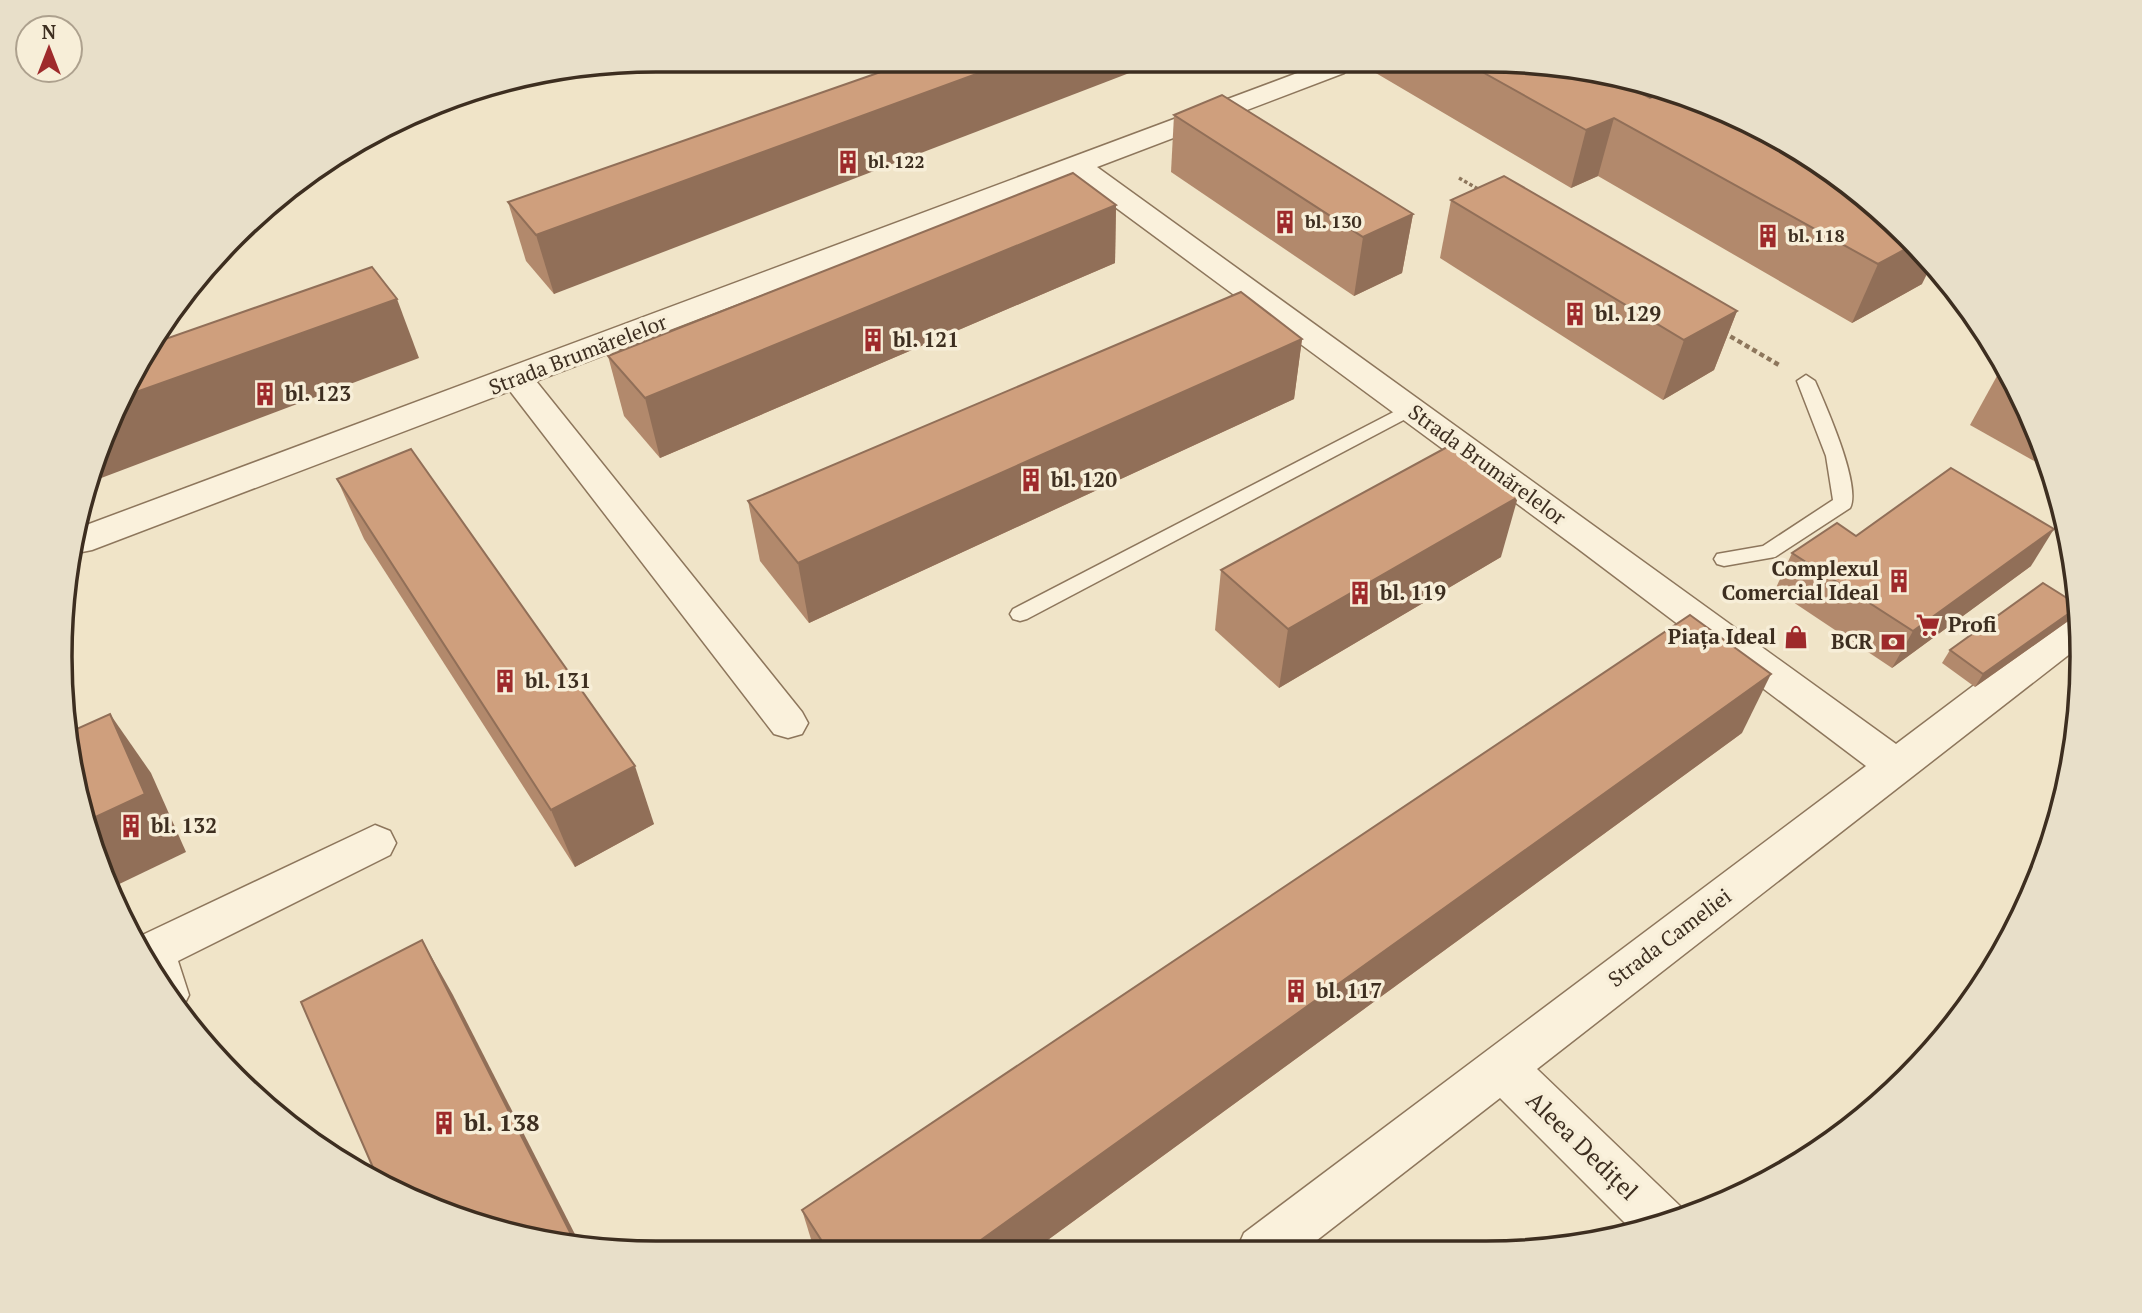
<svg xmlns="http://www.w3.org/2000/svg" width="2142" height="1313" font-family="'PT Serif',serif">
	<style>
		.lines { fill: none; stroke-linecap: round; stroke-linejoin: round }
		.service-casing { stroke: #8d765c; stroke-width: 3 }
		.minor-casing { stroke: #8d765c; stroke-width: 3 }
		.path-far1 { stroke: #8d765c; stroke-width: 3.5; stroke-dasharray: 3.5 2.5; stroke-linecap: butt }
		.path { stroke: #8d765c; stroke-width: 4.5; stroke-dasharray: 5 3.5; stroke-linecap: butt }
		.service { fill: #faf1dc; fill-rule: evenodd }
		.minor { fill: #faf1dc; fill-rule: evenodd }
		.wall { fill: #b2896c }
		.shaded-wall { fill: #916f58 }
		.building { fill: #cf9f7d; stroke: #916f58; stroke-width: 2 }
		.labels { text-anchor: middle; stroke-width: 7; stroke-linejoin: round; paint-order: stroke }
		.far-poi-label { font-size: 18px; font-weight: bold; fill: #3d2e20; stroke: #f7eed8; text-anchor: start }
		.poi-label { font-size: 21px; font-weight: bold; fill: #3d2e20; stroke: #f7eed8; text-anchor: start }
		.street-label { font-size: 21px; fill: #3d2e20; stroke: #f7eed8 }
		.near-poi-label { font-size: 24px; font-weight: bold; fill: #3d2e20; stroke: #f7eed8; text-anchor: start }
		.near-street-label { font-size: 24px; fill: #3d2e20; stroke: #f7eed8 }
		.rim { fill: none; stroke: #3d2e20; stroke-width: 3.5 }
	</style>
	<rect width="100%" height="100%" fill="#f0e4c8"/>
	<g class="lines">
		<g class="service-casing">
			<g id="service">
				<path d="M 1806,375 L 1815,381 C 1825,404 1862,486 1850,508 L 1775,557 L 1724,566 L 1717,564 L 1714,559 L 1717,554 L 1763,546 L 1833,500 L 1826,456 L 1797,381 Z"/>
				<polygon points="1409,404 1415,406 1418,410 1415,414 1027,619 1020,621 1013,619 1010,614 1013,609"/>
			</g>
		</g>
		<g class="minor-casing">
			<g id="minor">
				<polygon points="1324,63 1345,63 1348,68 1344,73 1097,167 1896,744 2066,616 2078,612 2080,646 1537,1069 1680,1206 1684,1215 1640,1233 1636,1234 1500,1098 1303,1251 1236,1251 1244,1233 1866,766 1577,548 1073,176 536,381 802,712 808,723 802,734 788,738 774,734 510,391 92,550 77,553 81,527"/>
				<polygon points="375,825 390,831 396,843 390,855 178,961 189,995 182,1009 160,989 136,938"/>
			</g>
		</g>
		<g class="path-far1">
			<polyline points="1459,178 1480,190"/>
			<polyline points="1925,272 1952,287"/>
		</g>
		<polyline class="path" points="1723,332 1779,365"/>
		<use href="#service" class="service"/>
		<use href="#minor" class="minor"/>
	</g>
	<g class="wall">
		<polygon points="912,61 554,294 526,261 508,202"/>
		<polygon points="1370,63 1563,65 1922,284 1852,323 1598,176 1571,188 1369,69"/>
		<polygon points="1174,115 1413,214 1402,273 1354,296 1171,172"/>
		<polygon points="1451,200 1737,311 1714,370 1663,400 1440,258"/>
		<polygon points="1116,205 1115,263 660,458 624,416 608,356"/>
		<polygon points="1302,339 1294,399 809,623 760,561 748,501"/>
		<polygon points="2005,363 2051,464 2052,471 1970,425 2003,365"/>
		<polygon points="337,479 654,824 575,867 364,539"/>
		<polygon points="1856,536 2031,566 1892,668 1775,590 1792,553"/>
		<polygon points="1501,557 1279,688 1215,630 1221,570"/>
		<polygon points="2071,619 1975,687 1942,663 1950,650"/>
		<polygon points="1742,733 1034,1250 814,1249 802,1210"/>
	</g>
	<g class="shaded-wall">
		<polygon points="1012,61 1158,62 554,294 536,235"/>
		<polygon points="1614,118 1598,176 1571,188 1586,130"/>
		<polygon points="1116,205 1115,263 660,458 645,398"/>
		<polygon points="1413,214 1402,273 1354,296 1363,237"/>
		<polygon points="1915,244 1933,262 1922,284 1852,323 1878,264"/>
		<polygon points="397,299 419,358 88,483 91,465 125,396"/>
		<polygon points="1737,311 1714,370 1663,400 1684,340"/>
		<polygon points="1302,339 1294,399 809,623 798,563"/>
		<polygon points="1518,497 1501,557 1279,688 1288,629"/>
		<polygon points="2054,529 2031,566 1892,668 1913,631"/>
		<polygon points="2078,607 2071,619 1975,687 1983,674"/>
		<polygon points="1771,674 1742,733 1034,1250 967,1250"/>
		<polygon points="110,714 151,773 186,852 111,888 91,848 87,821"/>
		<polygon points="635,766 654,824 575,867 551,810"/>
		<polygon points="422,940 453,995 582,1248 578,1248"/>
	</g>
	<g class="building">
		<polygon points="912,61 1012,61 536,235 508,202"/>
		<polygon points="1468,64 1563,65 1610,77 1650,98 1664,92 1714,105 1849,183 1915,244 1878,264 1614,118 1586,130"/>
		<polygon points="1222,95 1413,214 1363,237 1174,115"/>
		<polygon points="1073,173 1116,205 645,398 608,356"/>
		<polygon points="1504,176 1737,311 1684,340 1451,200"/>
		<polygon points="372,267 397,299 125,396 151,344"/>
		<polygon points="1241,292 1302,339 798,563 748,501"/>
		<polygon points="1449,446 1518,497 1288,629 1221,570"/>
		<polygon points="411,449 635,766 551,810 337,479"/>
		<polygon points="1951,468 2054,529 1913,631 1792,553 1837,523 1856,536"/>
		<polygon points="2043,583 2078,605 2078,607 1983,674 1950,650"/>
		<polygon points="1690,615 1771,674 967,1250 827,1249 802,1210"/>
		<polygon points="110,714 145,794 87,821 72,731"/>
		<polygon points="422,940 578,1248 428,1208 378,1179 301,1002"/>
	</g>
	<defs>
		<g id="building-bare" transform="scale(1.89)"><path d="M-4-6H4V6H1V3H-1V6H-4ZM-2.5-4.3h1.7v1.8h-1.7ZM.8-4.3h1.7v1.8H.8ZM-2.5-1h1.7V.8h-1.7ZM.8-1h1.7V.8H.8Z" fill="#9e2a2b" stroke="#f7eed8" stroke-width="2.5" paint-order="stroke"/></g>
		<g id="supermarket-bare" transform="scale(1.89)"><path d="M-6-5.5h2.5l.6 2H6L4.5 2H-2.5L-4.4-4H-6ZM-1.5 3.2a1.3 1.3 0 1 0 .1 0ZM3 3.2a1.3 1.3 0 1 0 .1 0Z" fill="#9e2a2b" stroke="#f7eed8" stroke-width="2.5" paint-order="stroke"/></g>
		<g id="shop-bare" transform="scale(1.89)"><path d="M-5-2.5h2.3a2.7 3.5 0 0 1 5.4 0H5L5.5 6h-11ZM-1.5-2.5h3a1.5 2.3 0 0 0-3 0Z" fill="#9e2a2b" stroke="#f7eed8" stroke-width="2.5" paint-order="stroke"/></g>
		<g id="bank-bare" transform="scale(1.89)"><path d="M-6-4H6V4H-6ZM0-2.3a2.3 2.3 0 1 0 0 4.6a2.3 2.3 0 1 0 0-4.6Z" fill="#9e2a2b" stroke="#f7eed8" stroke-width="2.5" paint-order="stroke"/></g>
	</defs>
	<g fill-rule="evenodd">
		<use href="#building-bare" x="848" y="162"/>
		<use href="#building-bare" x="1285" y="222"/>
		<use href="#building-bare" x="1768" y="236"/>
		<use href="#building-bare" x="1575" y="314"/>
		<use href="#building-bare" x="873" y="340"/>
		<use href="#building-bare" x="265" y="394"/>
		<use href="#building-bare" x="1031" y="480"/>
		<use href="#building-bare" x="1899" y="581"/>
		<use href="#building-bare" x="1360" y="593"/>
		<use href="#supermarket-bare" x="1928" y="625"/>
		<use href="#shop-bare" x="1796" y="637"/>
		<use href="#bank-bare" x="1893" y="642"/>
		<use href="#building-bare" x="505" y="681"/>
		<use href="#building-bare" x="131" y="826"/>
		<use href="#building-bare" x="1296" y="991"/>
		<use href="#building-bare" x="444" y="1123"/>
	</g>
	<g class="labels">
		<g class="far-poi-label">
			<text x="868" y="168">bl. 122</text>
			<text x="1305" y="228">bl. 130</text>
			<text x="1788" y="242">bl. 118</text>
		</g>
		<g class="poi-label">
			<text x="1595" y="321">bl. 129</text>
			<text x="893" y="347">bl. 121</text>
			<text x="285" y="401">bl. 123</text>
			<text x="1051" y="487">bl. 120</text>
			<text x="1879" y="576" text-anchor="end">Complexul<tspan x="1879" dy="24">Comercial Ideal</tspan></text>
			<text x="1380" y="600">bl. 119</text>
			<text x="1948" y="632">Profi</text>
			<text x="1776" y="644" text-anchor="end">Piața Ideal</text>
			<text x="1873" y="649" text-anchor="end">BCR</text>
			<text x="525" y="688">bl. 131</text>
			<text x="151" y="833">bl. 132</text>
			<text x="1316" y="998">bl. 117</text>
		</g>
		<g class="street-label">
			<text transform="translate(578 355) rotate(-21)" y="7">Strada Brumărelelor</text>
			<text transform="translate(1487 465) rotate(36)" y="7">Strada Brumărelelor</text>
			<text transform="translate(1670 938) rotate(-37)" y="7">Strada Cameliei</text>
		</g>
		<g class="near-poi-label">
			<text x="464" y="1131">bl. 138</text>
		</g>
		<g class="near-street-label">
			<text transform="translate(1582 1146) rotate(44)" y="8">Aleea Dedițel</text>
		</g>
	</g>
	<path d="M0 0H2142V1313H0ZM656 72H1486A584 584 0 0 1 2070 656V657A584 584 0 0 1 1486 1241H656A584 584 0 0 1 72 657V656A584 584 0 0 1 656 72Z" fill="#e8dfc9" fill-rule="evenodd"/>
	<path class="rim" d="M656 72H1486A584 584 0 0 1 2070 656V657A584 584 0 0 1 1486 1241H656A584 584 0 0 1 72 657V656A584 584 0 0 1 656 72Z"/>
	<g transform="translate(49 49)"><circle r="33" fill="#f7eed8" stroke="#ada18e" stroke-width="2"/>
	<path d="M0-5L12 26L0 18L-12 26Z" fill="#9e2a2b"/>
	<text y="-10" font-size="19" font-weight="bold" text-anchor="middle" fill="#3d2e20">N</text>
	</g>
</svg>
